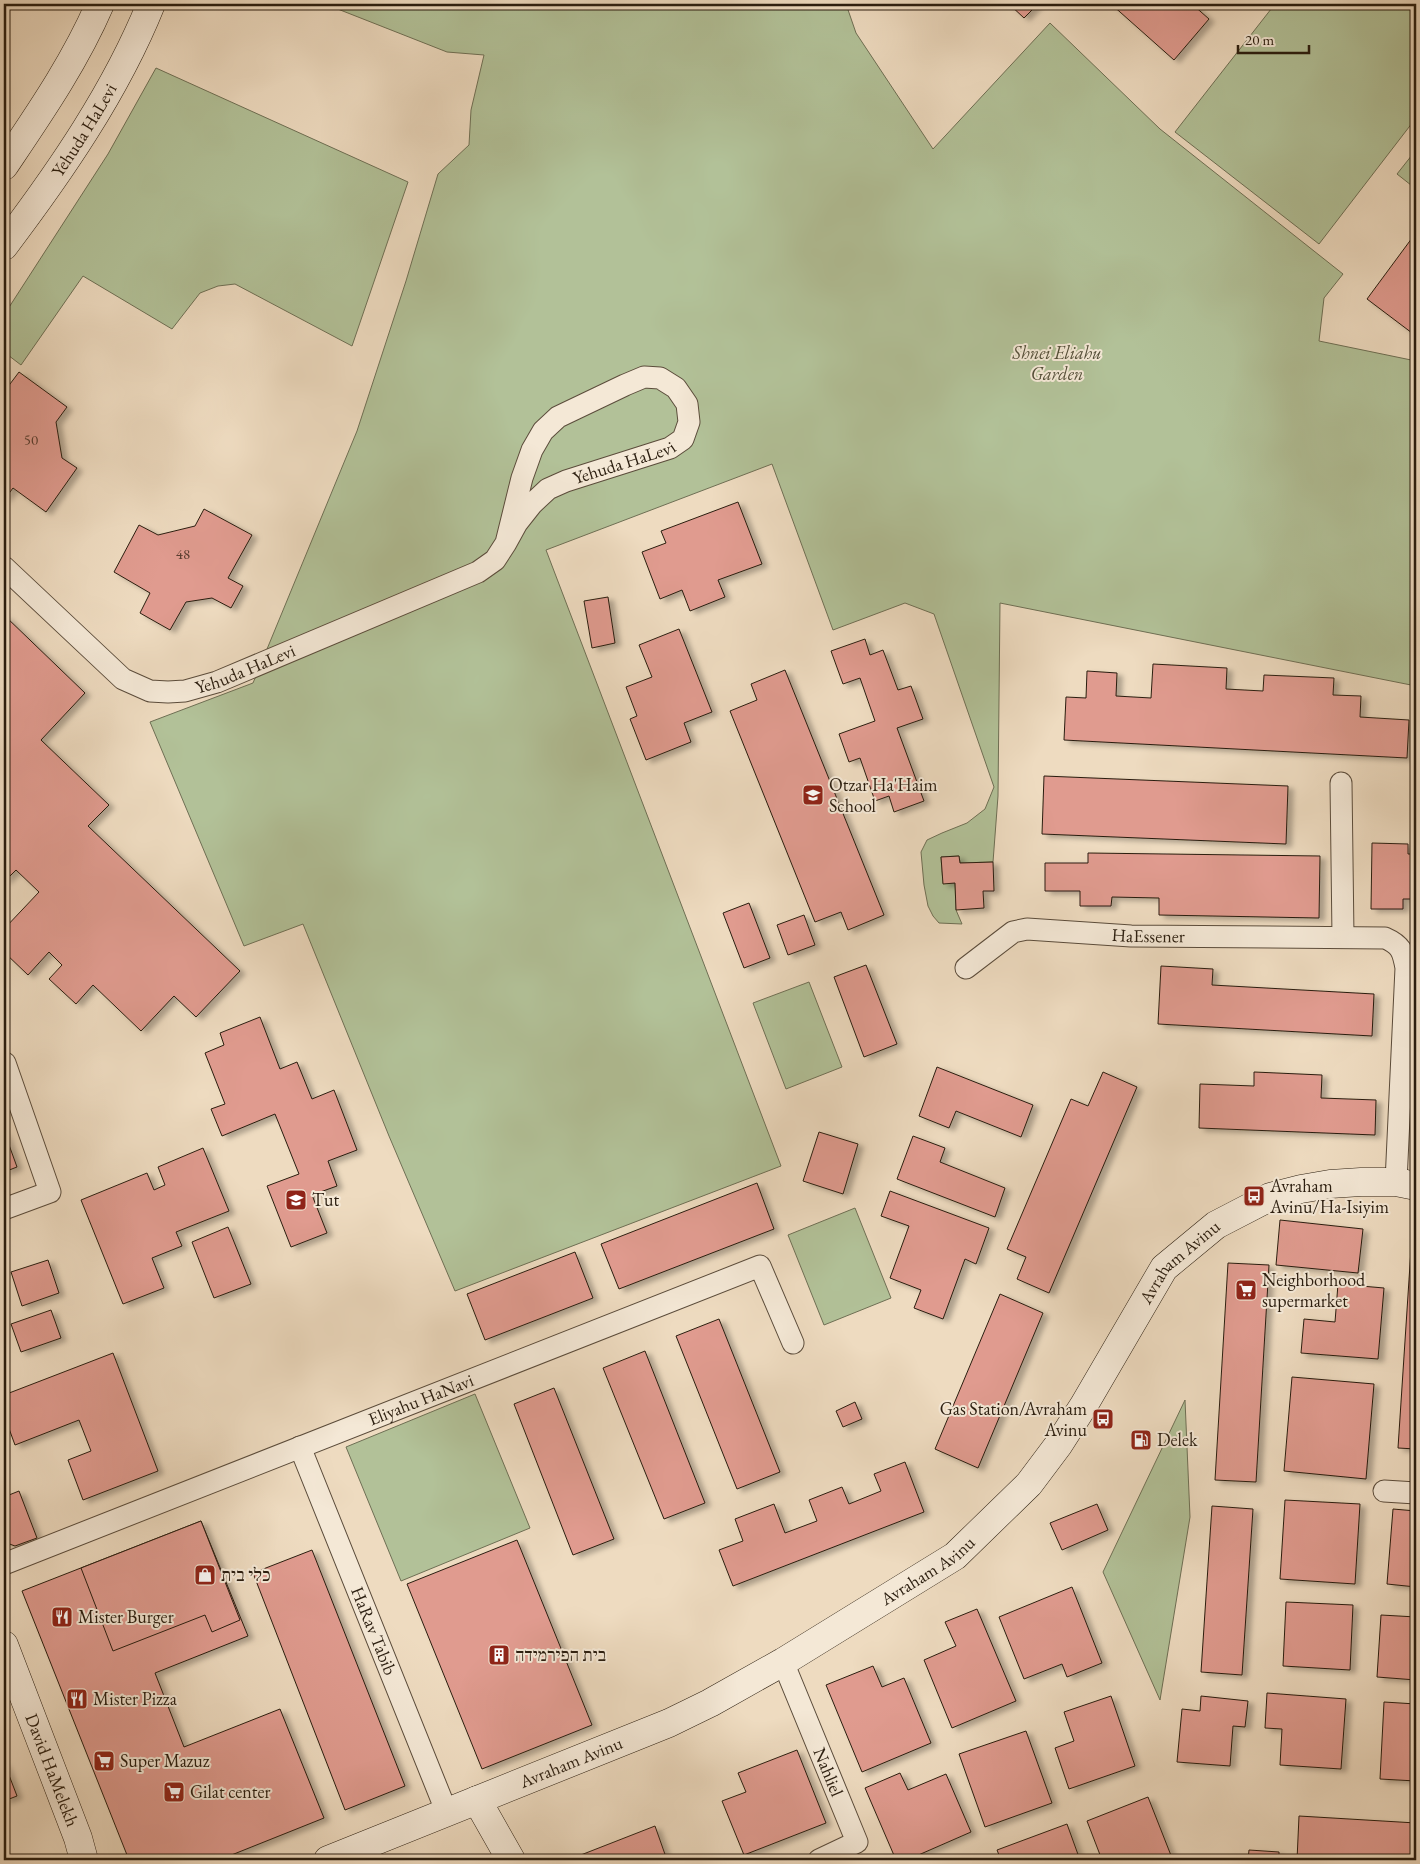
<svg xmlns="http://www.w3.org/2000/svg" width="1420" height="1864" font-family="'EB Garamond','Frank Ruhl Libre',serif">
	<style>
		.green { fill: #b2c198; stroke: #6e6f54 }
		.building { fill: #e09b8f; stroke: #2a1d0f; filter: url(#shadow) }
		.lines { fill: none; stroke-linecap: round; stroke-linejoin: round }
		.street-casing { stroke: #5b4c3b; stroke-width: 23 }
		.secondary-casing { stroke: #2a1d0f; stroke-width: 29 }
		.street { stroke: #f4e8d6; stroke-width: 21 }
		.secondary { stroke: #f4e8d6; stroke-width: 28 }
		.labels { text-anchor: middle; stroke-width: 4; stroke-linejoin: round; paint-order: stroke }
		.number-label { font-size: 15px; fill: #583c2f }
		.street-label { font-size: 18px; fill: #2a1d0f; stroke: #f4e8d6 }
		.park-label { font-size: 18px; font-style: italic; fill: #534e38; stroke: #f4e8d6 }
		.poi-label { font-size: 18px; fill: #2a1d0f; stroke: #f4e8d6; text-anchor: start }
	</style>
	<defs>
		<filter id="shadow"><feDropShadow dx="5.5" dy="3" stdDeviation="2.5" flood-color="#0004"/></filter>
	</defs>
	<rect width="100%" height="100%" fill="#eedbc0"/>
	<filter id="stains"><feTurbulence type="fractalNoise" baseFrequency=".004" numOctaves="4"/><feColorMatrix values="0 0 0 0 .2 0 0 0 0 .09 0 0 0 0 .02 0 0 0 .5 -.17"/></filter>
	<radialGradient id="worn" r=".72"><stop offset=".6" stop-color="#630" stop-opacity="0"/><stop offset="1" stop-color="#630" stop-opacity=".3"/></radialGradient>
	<g class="green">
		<polygon points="325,4 846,4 856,33 933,149 1050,23 1160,129 1343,274 1324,298 1319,341 1416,361 1416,686 1000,603 998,796 993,862 960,863 959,856 941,857 943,883 955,883 956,910 962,924 939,923 933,916 928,906 924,885 921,852 927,840 942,833 967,823 985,809 994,787 934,614 905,603 833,630 772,464 546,550 781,1166 455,1291 389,1136 303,924 244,946 150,722 253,683 357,431 406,281 438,174 469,145 471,110 484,55 447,52"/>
		<polygon points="1275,4 1416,4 1416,118 1319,244 1175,132"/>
		<polygon points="156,68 408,182 352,346 235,284 218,286 200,293 172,329 83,276 21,365 4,352 4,315 108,154"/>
		<polygon points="1416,150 1416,189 1397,174"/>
		<polygon points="809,982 842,1067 786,1089 753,1003"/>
		<polygon points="855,1208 891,1298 824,1325 788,1235"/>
		<polygon points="475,1394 530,1528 401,1581 346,1447"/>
		<polygon points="1185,1400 1190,1517 1160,1700 1103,1572"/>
	</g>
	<g class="building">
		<polygon points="1009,4 1038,4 1024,18"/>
		<polygon points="1111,4 1192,4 1209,19 1174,60"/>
		<polygon points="1415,234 1416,235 1416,336 1367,299"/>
		<polygon points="19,372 67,407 56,422 62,458 77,468 46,512 13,488 4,500 4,392"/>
		<polygon points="738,502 762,564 718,580 725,597 690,611 682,590 660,599 642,552 666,543 661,531"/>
		<polygon points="204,509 252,535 228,578 243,586 231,608 212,598 186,602 170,630 140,613 150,593 114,572 139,525 158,535 195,526"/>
		<polygon points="608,597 615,643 592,648 584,601"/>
		<polygon points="4,615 85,693 41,740 109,805 88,826 240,971 196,1017 174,996 141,1031 93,985 76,1004 49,979 62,965 49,952 28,975 4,952 4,929 39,892 16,870 4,882"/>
		<polygon points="679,629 712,712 684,723 691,742 646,760 630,719 637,716 626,687 652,677 639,645"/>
		<polygon points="865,639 870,655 883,650 898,690 911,686 923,719 897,728 924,801 894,812 889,796 875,801 860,758 849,762 839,734 875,721 860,678 843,684 831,651"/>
		<polygon points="1153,664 1227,668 1226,689 1263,691 1264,675 1334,678 1333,695 1361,696 1360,717 1409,720 1407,758 1064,740 1066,697 1086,698 1087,671 1117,673 1116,696 1151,698"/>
		<polygon points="785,670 884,915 848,930 841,912 815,922 730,711 757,700 751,684"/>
		<polygon points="1044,776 1288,786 1286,844 1042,834"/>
		<polygon points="1372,843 1408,844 1408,854 1416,854 1416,899 1403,899 1403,909 1371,909"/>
		<polygon points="1088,853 1320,856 1319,918 1159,915 1159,898 1112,897 1111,906 1080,906 1080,891 1045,891 1045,863 1088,863"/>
		<polygon points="959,856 960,863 993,862 994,891 983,891 984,908 956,910 955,883 943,884 941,857"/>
		<polygon points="749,903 770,958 744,968 723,913"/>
		<polygon points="804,915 815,945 788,955 777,925"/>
		<polygon points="866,965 897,1044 864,1057 834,977"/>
		<polygon points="1161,966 1213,969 1212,985 1374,994 1372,1036 1158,1024"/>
		<polygon points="260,1017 280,1069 297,1062 312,1099 334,1090 357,1150 328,1161 337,1186 312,1195 327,1233 291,1247 267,1186 299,1174 275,1114 222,1136 211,1109 225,1104 205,1053 224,1045 220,1033"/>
		<polygon points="937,1067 1033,1105 1021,1137 956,1111 949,1128 919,1116"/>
		<polygon points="1103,1072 1137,1087 1049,1293 1017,1279 1026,1257 1007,1249 1071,1099 1088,1106"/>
		<polygon points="1254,1072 1322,1075 1321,1098 1376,1100 1375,1135 1199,1128 1200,1084 1254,1086"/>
		<polygon points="4,1131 17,1167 4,1172"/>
		<polygon points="819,1132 858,1144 843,1194 803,1181"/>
		<polygon points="913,1136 945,1148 940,1162 1005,1188 995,1217 897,1179"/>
		<polygon points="203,1148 229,1211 176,1232 182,1246 152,1258 164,1288 123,1304 81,1200 147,1173 154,1190 165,1185 158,1167"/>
		<polygon points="757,1183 774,1229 619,1289 601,1244"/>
		<polygon points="890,1191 989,1228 976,1264 965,1259 943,1319 914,1308 921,1290 890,1278 909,1226 881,1216"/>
		<polygon points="1280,1220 1363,1229 1358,1273 1276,1265"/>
		<polygon points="228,1227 251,1284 214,1298 192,1242"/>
		<polygon points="1412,1234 1416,1234 1416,1449 1398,1448"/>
		<polygon points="575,1252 593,1298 485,1340 467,1294"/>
		<polygon points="48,1260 59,1293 22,1306 11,1272"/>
		<polygon points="1228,1263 1269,1265 1256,1482 1215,1480"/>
		<polygon points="1338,1284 1384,1288 1378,1359 1301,1353 1304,1319 1335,1322"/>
		<polygon points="1000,1294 1043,1313 978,1468 935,1449"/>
		<polygon points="51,1310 61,1338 21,1352 11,1324"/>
		<polygon points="719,1319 780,1472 737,1489 676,1336"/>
		<polygon points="645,1351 705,1503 664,1519 603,1368"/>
		<polygon points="113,1353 158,1471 83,1500 68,1460 91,1451 79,1420 15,1445 4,1415 4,1395"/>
		<polygon points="1292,1377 1374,1384 1366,1479 1284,1471"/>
		<polygon points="554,1388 614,1539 573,1555 514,1404"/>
		<polygon points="855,1402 862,1419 843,1427 836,1411"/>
		<polygon points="905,1462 924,1512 733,1586 719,1550 743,1541 735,1519 774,1504 785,1533 817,1521 809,1500 842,1487 849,1504 881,1491 874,1474"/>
		<polygon points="19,1491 37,1538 15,1546 4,1542 4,1497"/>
		<polygon points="1285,1500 1360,1504 1355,1584 1280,1579"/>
		<polygon points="1097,1504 1108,1530 1062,1550 1050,1523"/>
		<polygon points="1212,1506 1253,1509 1242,1675 1201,1672"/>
		<polygon points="1393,1509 1416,1511 1416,1587 1387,1584"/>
		<polygon points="201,1521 248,1636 155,1673 184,1747 280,1709 324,1818 219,1860 129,1860 22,1591"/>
		<polygon points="201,1521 240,1620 212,1632 205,1615 113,1651 81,1568"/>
		<polygon points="517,1540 592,1725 482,1769 407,1584"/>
		<polygon points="312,1550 405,1786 345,1810 253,1573"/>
		<polygon points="1072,1587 1102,1663 1067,1677 1062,1664 1024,1679 999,1617"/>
		<polygon points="1286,1602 1353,1605 1350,1670 1283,1666"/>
		<polygon points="977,1609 1016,1701 952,1728 924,1660 956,1646 945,1622"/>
		<polygon points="1381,1615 1416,1617 1416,1680 1377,1677"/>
		<polygon points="873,1666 882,1687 904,1678 931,1743 862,1772 826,1685"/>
		<polygon points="1267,1693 1346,1699 1341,1769 1280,1765 1282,1729 1265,1728"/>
		<polygon points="1111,1696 1135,1766 1069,1789 1055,1748 1074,1741 1064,1712"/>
		<polygon points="1201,1696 1248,1701 1245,1727 1233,1726 1230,1766 1177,1762 1182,1709 1200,1711"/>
		<polygon points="1384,1702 1416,1704 1416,1781 1380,1779"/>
		<polygon points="1026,1731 1052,1803 985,1827 959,1754"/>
		<polygon points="797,1750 826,1823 744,1855 722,1801 746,1792 738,1773"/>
		<polygon points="4,1762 17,1796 4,1801"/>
		<polygon points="900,1773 908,1790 946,1774 971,1832 907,1860 896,1860 865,1788"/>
		<polygon points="1148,1797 1172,1858 1166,1860 1141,1860 1140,1857 1131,1860 1102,1860 1087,1821"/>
		<polygon points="1299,1816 1416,1823 1416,1860 1297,1860"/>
		<polygon points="1067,1824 1080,1860 1001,1860 997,1850"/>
		<polygon points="655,1826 667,1860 568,1860"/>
		<polygon points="1249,1850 1279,1852 1279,1860 1248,1860"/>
	</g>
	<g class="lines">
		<g class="street-casing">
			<g id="street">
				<path id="s1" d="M 4,567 L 123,679 L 150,691 L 168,692 L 185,691 L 217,682 L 478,572 L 495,560 L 506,543 L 517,523 L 532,504 L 548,489 L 566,481 L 670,448 L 683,439 L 689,422 L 687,404 L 676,388 L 660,378 L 644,377 L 625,385 L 558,417 L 543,431 L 532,450 L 522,478 L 506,543"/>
				<polyline points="1341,783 1343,937"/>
				<path id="s2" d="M 966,968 L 1013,932 L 1027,929 L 1131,936 L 1385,938 C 1401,945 1403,951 1406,968 L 1396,1182"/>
				<polyline points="4,1209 50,1192 5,1063"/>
				<path id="s3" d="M 300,1447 L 447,1813"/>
				<polyline points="1384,1491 1416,1493"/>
				<path id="s4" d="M 4,1564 L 760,1266 L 793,1343"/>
				<path id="s5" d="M 783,1662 L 857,1842 L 819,1860"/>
			</g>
		</g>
		<g class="secondary-casing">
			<g id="secondary">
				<path d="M 4,166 C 39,114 75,62 100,4"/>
				<path id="s6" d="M 4,246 C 60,172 116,91 151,4"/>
				<path id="s7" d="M 4,1645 L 78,1838 L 84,1860"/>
				<polyline points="477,1800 511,1860"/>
				<path id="s8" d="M 328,1860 L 669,1723 L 710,1703 L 783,1662 L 955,1556 L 1029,1484 L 1059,1444 L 1084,1405 L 1164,1268 L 1216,1225 L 1270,1197 L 1301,1189 L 1330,1184 L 1361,1182 L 1396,1182 L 1416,1186"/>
			</g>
		</g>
		<use href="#street" class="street"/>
		<use href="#secondary" class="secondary"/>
	</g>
	<defs>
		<g id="school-square" transform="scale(1.125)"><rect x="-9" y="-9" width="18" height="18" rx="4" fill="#8f2418" stroke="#f4e8d6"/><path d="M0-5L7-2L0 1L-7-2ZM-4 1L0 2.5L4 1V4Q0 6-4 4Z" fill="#fff"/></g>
		<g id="bus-square" transform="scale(1.125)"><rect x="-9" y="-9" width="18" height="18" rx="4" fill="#8f2418" stroke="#f4e8d6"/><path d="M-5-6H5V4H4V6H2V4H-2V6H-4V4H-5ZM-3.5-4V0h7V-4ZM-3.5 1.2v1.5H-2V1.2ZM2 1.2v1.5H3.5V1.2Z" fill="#fff"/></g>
		<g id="supermarket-square" transform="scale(1.125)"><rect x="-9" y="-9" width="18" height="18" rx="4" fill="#8f2418" stroke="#f4e8d6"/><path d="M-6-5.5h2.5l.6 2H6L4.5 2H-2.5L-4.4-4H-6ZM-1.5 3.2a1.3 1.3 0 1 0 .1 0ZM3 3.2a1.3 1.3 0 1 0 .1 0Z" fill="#fff"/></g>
		<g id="fuel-square" transform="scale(1.125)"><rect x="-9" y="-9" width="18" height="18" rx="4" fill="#8f2418" stroke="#f4e8d6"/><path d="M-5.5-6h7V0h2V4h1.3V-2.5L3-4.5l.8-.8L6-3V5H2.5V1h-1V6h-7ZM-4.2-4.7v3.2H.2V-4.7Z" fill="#fff"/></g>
		<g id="shop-square" transform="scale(1.125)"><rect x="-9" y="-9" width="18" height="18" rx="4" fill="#8f2418" stroke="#f4e8d6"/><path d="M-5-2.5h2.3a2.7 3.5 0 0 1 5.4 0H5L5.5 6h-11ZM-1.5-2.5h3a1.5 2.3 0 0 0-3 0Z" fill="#fff"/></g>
		<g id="restaurant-square" transform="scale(1.125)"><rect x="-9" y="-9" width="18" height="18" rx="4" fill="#8f2418" stroke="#f4e8d6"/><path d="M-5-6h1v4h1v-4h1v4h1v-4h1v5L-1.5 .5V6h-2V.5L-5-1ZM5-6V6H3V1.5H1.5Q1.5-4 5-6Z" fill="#fff"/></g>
		<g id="building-square" transform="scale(1.125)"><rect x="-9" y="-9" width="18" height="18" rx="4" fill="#8f2418" stroke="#f4e8d6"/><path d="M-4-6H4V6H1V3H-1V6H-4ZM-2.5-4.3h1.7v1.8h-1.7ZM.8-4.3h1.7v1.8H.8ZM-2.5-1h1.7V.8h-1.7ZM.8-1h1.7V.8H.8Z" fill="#fff"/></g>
	</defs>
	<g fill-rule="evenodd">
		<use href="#school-square" x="813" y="795"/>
		<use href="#bus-square" x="1254" y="1196"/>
		<use href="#school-square" x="296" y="1200"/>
		<use href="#supermarket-square" x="1246" y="1290"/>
		<use href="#bus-square" x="1103" y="1419"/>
		<use href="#fuel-square" x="1141" y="1440"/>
		<use href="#shop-square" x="205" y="1575"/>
		<use href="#restaurant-square" x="62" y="1617"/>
		<use href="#building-square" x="499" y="1655"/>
		<use href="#restaurant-square" x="77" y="1699"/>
		<use href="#supermarket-square" x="104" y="1761"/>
		<use href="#supermarket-square" x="174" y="1792"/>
	</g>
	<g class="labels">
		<g class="number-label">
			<text x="31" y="445">50</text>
			<text x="183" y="559">48</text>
		</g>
		<g class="street-label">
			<text dy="6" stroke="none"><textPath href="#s6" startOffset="141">Yehuda HaLevi</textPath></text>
			<text dy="6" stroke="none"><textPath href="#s1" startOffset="735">Yehuda HaLevi</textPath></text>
			<text dy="6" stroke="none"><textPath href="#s1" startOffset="292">Yehuda HaLevi</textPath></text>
			<text dy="6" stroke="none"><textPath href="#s2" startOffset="195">HaEssener</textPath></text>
			<text dy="6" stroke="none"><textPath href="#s8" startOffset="1072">Avraham Avinu</textPath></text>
			<text dy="6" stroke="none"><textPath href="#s4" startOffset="448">Eliyahu HaNavi</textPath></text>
			<text dy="6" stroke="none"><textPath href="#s8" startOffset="668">Avraham Avinu</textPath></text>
			<text dy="6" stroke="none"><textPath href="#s3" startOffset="198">HaRav Tabib</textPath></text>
			<text dy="6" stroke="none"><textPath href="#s8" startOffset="262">Avraham Avinu</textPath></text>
			<text dy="6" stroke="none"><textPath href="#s7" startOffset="134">David HaMelekh</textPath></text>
			<text dy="6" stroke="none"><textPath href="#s5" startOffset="119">Nahliel</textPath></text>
		</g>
		<g class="park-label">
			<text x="1057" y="359">Shnei Eliahu<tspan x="1057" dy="21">Garden</tspan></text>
		</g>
		<g class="poi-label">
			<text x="829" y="791">Otzar Ha'Haim<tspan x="829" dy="21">School</tspan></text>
			<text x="1270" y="1192">Avraham<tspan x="1270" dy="21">Avinu/Ha-Isiyim</tspan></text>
			<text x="312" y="1206">Tut</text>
			<text x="1262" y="1286">Neighborhood<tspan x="1262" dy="21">supermarket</tspan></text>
			<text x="1087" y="1415" text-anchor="end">Gas Station/Avraham<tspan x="1087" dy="21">Avinu</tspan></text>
			<text x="1157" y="1446">Delek</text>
			<text x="221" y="1581">כלי בית</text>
			<text x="78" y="1623">Mister Burger</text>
			<text x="515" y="1661">בית הפירמידה</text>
			<text x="93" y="1705">Mister Pizza</text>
			<text x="120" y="1767">Super Mazuz</text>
			<text x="190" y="1798">Gilat center</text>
		</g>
	</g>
	<rect width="1420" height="1864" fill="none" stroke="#eedbc0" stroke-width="20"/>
	<rect x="5" y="5" width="1410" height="1854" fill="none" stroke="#2a1d0f" stroke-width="2.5"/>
	<rect x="10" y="10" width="1400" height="1844" fill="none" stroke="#2a1d0f"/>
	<path d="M1238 45v8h71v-8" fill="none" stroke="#2a1d0f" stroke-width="2.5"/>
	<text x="1245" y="45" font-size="15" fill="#2a1d0f" stroke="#f4e8d6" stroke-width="4" paint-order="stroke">20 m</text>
	<rect width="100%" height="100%" filter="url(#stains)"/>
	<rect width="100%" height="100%" fill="url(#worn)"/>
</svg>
